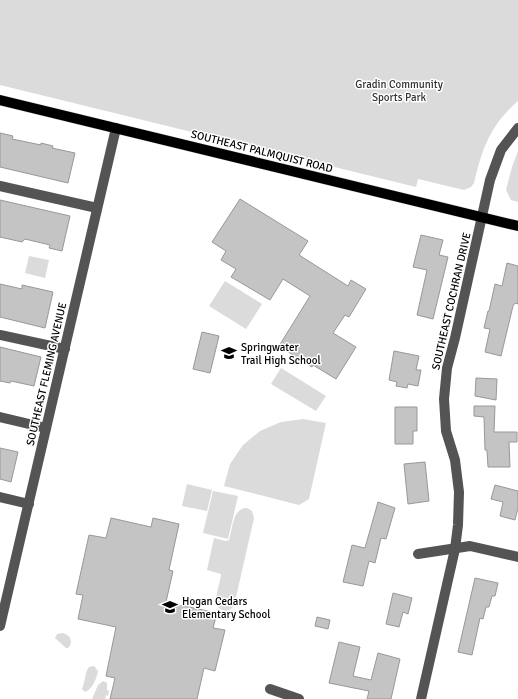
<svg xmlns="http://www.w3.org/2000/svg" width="518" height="699" font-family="Signika,sans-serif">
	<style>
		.green { fill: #dbdbdb }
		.building { fill: #c4c4c4; stroke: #989898 }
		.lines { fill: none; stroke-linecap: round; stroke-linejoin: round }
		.major-casing { stroke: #dbdbdb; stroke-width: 11 }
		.minor { stroke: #545454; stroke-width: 10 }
		.major { stroke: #000; stroke-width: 10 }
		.labels { text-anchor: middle; stroke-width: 3; stroke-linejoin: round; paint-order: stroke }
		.park-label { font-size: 11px; fill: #323232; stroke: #fff }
		.street-label { font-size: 11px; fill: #000; stroke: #fff }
		.poi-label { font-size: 11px; fill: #000; stroke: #fff; text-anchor: start }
	</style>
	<rect width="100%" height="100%" fill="#fff"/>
	<g class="green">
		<path d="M 0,0 L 518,0 L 518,101 C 490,125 482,149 474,183 L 471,187 L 464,190 L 418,179 L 416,187 L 0,85 Z"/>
		<polygon points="518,151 518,202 511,200 506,190 512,167"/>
		<polygon points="29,256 49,260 45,278 25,273"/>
		<polygon points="225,281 262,304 246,329 209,306"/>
		<polygon points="281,368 326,396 316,411 271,384"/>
		<polygon points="303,419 326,423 309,499 299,505 224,486 230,464 243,445 260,431 281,422"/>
		<polygon points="187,484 212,490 207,511 182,506"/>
		<polygon points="213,491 238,496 228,539 203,533"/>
		<path d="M 247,508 L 252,511 L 254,518 L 234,606 C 230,610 227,612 222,610 C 210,605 221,583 221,574 L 207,570 L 214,538 L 226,541 L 229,540 C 233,529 232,508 247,508 Z"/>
		<path d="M 62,633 C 70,634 74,642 68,648 L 66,648 L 55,638 L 57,634 Z"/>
		<path d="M 94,666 L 98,671 C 97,678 92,690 85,692 L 82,689 C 85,682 85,672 89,667 Z"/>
		<polygon points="103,681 107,683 107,690 109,691 108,696 106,695 105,699 92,699 98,685"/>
	</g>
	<g class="building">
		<polygon points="0,133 13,136 12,139 41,145 41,143 53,146 52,148 75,153 68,183 0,167"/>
		<polygon points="240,199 308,241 299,255 348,286 351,280 366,289 349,317 345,315 333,333 356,347 336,379 313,365 312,367 279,346 310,296 283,279 270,300 231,277 236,269 221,260 226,251 212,242"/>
		<polygon points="0,200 70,216 62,251 49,248 50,245 25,239 22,242 0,237"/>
		<polygon points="421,235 443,240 439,255 448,257 433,319 417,315 427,270 413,267"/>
		<polygon points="507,263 518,266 518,304 515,303 513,306 501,356 485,352 490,329 484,328 488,311 489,311 495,284 502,286"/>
		<polygon points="0,284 22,289 22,285 53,292 45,328 0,317"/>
		<polygon points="202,332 219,336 210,373 193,369"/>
		<polygon points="0,347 41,357 34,386 11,381 10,383 0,381"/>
		<polygon points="394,351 419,356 416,370 421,370 418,386 408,384 407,388 396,386 397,382 389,380"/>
		<polygon points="476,378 497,379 496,400 475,396"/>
		<polygon points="474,406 495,406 494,432 517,432 517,442 509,442 510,467 488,467 487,450 485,450 484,417 474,416"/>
		<polygon points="395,407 417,407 417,431 413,431 413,444 395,444"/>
		<polygon points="0,448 18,452 11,482 0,479"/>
		<polygon points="425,462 429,501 408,504 404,464"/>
		<polygon points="495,485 518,491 518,508 515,520 500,516 503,502 491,499"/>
		<polygon points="378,502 395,508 386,539 381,538 375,563 369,561 363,586 343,582 352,545 365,548"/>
		<polygon points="111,518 151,527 153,518 179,524 169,570 173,571 166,602 217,613 213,628 225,630 215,671 204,668 197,699 110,699 115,678 106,676 116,627 78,619 83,595 76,594 89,535 106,538"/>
		<polygon points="475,578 498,583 495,596 492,596 489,607 486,607 483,619 480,618 472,655 458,652"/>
		<polygon points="393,593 412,598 408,614 403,612 399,627 386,624"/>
		<polygon points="317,617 330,620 328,629 315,626"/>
		<polygon points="339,642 360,647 353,676 371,680 378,653 400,659 391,699 367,699 369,691 329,683"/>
	</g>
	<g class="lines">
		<g class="major-casing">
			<polyline id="major" points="0,100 518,226"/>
		</g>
		<g class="minor">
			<polyline points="0,186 97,208"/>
			<polyline points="0,335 65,349"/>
			<polyline points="0,417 46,428"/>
			<polyline points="0,497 29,504"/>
			<polyline points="418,554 470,546 518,557"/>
			<polyline points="0,626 116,128"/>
			<polyline points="270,689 299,699"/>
			<polyline points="421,699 455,549 458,525 459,492 455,460 446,431 444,399 447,368 455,338 490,180 501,150 518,128"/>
		</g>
		<use href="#major" class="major"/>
	</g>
	<defs>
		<g id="school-bare" transform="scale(1.2)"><path d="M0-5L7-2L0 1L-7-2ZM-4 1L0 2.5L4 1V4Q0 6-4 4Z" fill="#000" stroke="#fff" stroke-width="2.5" paint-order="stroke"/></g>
	</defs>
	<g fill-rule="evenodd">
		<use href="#school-bare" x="229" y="353"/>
		<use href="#school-bare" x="170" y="607"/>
	</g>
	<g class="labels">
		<g class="park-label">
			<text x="399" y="88">Gradin Community<tspan x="399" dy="13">Sports Park</tspan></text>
		</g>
		<g class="street-label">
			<text transform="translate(262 151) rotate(14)" y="4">SOUTHEAST PALMQUIST ROAD</text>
			<text transform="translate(451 301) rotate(-77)" y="4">SOUTHEAST COCHRAN DRIVE</text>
			<text transform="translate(46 374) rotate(-77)" y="4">SOUTHEAST FLEMING AVENUE</text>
		</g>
		<g class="poi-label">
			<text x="241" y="351">Springwater<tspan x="241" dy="13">Trail High School</tspan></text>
			<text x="182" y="605">Hogan Cedars<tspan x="182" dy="13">Elementary School</tspan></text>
		</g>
	</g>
</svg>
